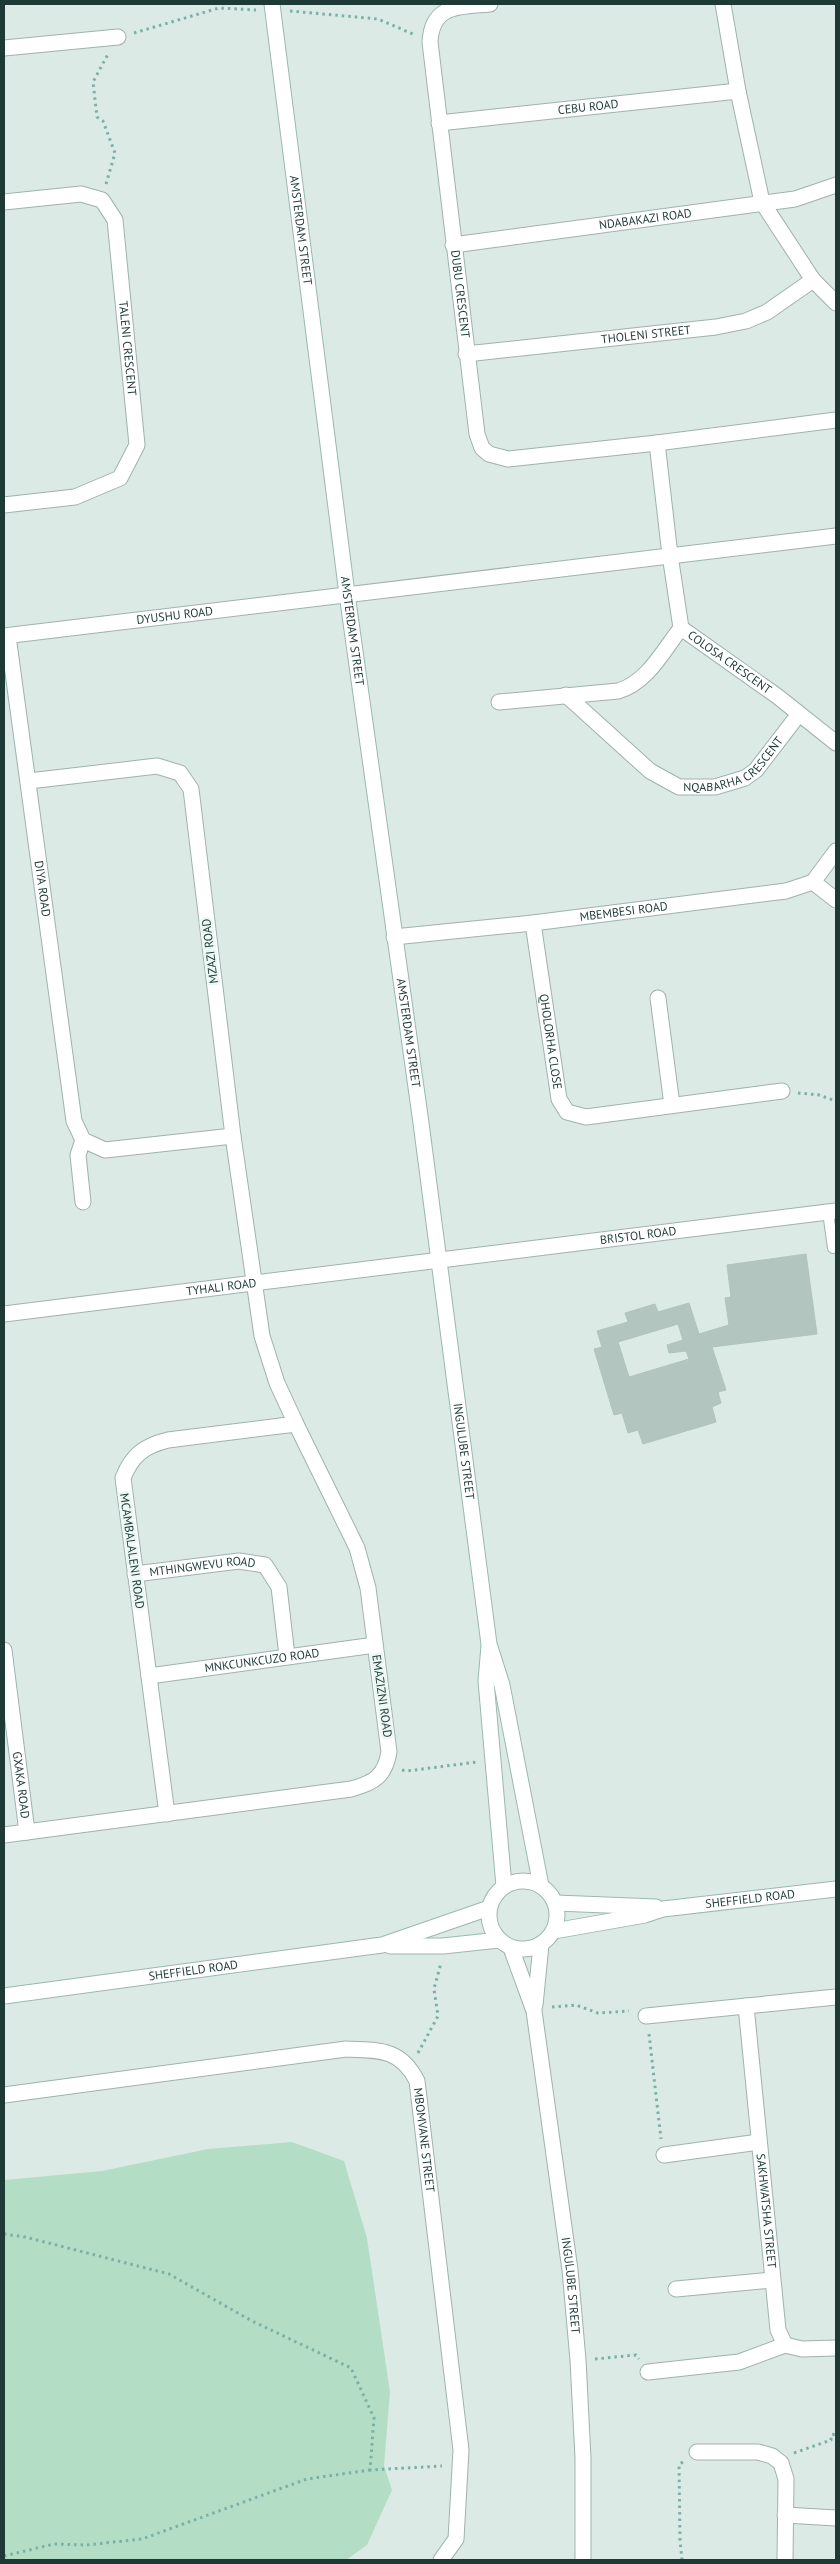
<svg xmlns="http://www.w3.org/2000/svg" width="840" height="2564" font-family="'PT Sans',sans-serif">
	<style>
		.green { fill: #b3dec5 }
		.building { fill: #b2c5bf; stroke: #afc4be; fill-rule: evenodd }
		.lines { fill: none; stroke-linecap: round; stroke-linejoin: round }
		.lane-casing { stroke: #9fb2ae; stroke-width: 12 }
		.street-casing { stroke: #9fb2ae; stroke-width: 17 }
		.secondary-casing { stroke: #9bb7b1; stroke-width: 17 }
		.path { stroke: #7ab0a8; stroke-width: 3; stroke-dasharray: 2.5 4; stroke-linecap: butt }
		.lane { stroke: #fff; stroke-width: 10 }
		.street { stroke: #fff; stroke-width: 15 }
		.secondary { stroke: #fff; stroke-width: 15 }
		.labels { text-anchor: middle; stroke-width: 5; stroke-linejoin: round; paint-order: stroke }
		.street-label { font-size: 12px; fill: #1d3a37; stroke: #edf7f3 }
	</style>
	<rect width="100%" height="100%" fill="#dceae6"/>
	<polygon class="green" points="292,2142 344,2161 367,2238 390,2392 384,2466 392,2490 367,2545 346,2560 4,2560 4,2180 102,2171 208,2149"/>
	<path class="building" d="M 806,1254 L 817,1334 L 712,1347 L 726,1390 L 718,1392 L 721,1403 L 712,1407 L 716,1422 L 643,1444 L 638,1430 L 628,1433 L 622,1413 L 614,1415 L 594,1349 L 602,1347 L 597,1331 L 628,1322 L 625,1313 L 655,1304 L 658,1312 L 689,1303 L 699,1334 L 729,1325 L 725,1298 L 731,1297 L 727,1265 ZM 678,1324 L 683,1340 L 667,1345 L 669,1353 L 686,1351 L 689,1359 L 629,1377 L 618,1342 Z"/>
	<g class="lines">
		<g class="lane-casing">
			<polyline id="lane" points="828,1212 833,1248"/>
		</g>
		<g class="street-casing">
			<g id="street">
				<path id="s1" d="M 490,4 C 459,7 432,4 430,42 L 477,434 L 482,448 L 489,454 L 508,459 L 657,443 L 836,420"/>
				<polyline points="723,4 738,91 762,202 813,280 836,303"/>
				<polyline points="4,48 118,37"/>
				<path id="s2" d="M 439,123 L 738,91"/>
				<path id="s3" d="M 4,202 L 81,194 L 102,200 L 115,220 L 137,445 L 120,478 L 75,497 L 4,505"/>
				<path id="s4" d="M 453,245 L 795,199 L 836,185"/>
				<path id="s5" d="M 466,354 L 716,327 L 746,321 L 767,312 L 813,280"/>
				<path id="s6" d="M 657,443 L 670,555 L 681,628 L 777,696 L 836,743"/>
				<path id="s7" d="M 4,636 L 836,536"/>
				<path id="s8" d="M 8,636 L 74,1121 L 83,1140 L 105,1150 L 233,1136"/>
				<path id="s9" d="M 566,695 L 650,771 L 679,787 L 715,787 L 745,778 L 756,770 L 799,714"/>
				<path d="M 499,702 L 618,691 C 647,683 663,651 681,628"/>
				<polyline points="813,882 836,900"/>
				<path id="s10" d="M 533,923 L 559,1099 L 567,1112 L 586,1117 L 782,1091"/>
				<path id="s11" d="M 394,937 L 533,923 L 786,891 L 813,882 L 836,851"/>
				<polyline points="658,998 672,1105"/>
				<polyline points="83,1202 78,1155 83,1140"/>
				<path id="s12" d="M 4,1314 L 836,1211"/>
				<path id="s13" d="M 135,1574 L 239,1561 L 265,1565 L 279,1587 L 287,1656"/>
				<path id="s14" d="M 4,1650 L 27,1832"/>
				<path id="s15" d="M 149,1676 L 375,1645"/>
				<path d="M 167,1814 L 123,1478 C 132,1455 144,1446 168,1440 L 296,1424"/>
				<path d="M 4,1835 L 351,1789 C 374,1783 385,1776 389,1752 L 368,1588 L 357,1548 L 296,1424 L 277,1383 L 262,1336 L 233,1136 L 191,789 L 180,773 L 157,766 L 29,781"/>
				<path id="s16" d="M 511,1948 L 534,2011 L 570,2270 L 578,2360 L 583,2458 L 583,2560"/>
				<polyline points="535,2005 541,1945"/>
				<path id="s17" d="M 746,2006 L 778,2330 L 785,2345 L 802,2349 L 836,2348"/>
				<polyline points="646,2016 836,1997"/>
				<path id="s18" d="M 4,2095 L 346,2049 C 380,2050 401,2049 417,2081 L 461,2450 L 456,2539 L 441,2560"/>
				<polyline points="664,2155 759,2142"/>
				<polyline points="676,2289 772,2280"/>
				<polyline points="648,2372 739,2362 785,2345"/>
				<polyline points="697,2452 758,2452 772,2456 781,2463 786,2479 785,2560"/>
				<polyline points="785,2515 836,2518"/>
			</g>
		</g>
		<g class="secondary-casing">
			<g id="secondary">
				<path id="s19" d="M 272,4 L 347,594 L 421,1123 L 489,1644 L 502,1685 L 541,1886"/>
				<polyline points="489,1646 486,1681 504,1886"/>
				<circle cx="523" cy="1915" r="34"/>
				<polyline points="556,1903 656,1907"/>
				<path id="s20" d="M 554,1931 L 645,1915 L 663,1909 L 836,1889"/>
				<polyline points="390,1946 443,1946 499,1940"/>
				<path id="s21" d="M 4,1996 L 382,1945 L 489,1908"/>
			</g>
		</g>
		<g class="path">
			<polyline points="290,11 378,19 413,34"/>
			<polyline points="134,33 219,8 256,10"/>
			<polyline points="106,184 115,153 103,121 97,117 93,82 108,54"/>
			<polyline points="798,1093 819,1095 836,1101"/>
			<polyline points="402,1770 407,1771 477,1762"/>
			<polyline points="552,2007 576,2005 598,2013 629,2011"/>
			<polyline points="649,2034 661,2139"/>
			<polyline points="418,2053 438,2016 434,1989 441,1963"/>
			<polyline points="4,2234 25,2237 169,2274 252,2321 351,2368 374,2418 370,2470 442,2466"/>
			<polyline points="595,2359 636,2355 639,2359"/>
			<polyline points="794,2453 831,2440 831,2435 836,2434"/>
			<polyline points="4,2556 54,2544 86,2545 142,2539 307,2479 370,2470"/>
			<polyline points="682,2560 680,2540 679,2465 684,2461"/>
		</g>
		<use href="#lane" class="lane"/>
		<use href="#street" class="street"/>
		<use href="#secondary" class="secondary"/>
	</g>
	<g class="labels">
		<g class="street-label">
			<text dy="4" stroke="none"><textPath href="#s2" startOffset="150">CEBU ROAD</textPath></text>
			<text dy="4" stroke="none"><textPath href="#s4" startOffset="194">NDABAKAZI ROAD</textPath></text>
			<text dy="4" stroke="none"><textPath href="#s19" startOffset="228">AMSTERDAM STREET</textPath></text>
			<text dy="4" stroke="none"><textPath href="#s1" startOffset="335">DUBU CRESCENT</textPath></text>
			<text dy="4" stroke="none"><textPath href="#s5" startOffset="181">THOLENI STREET</textPath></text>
			<text dy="4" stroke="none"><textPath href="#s3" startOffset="252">TALENI CRESCENT</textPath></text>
			<text dy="4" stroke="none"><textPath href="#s7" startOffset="172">DYUSHU ROAD</textPath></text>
			<text dy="4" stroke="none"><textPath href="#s19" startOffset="632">AMSTERDAM STREET</textPath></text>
			<text dy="4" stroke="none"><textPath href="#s6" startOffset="246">COLOSA CRESCENT</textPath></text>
			<text dy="4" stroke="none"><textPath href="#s9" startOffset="209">NQABARHA CRESCENT</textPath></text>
			<text dy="4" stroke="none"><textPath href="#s8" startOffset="255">DIYA ROAD</textPath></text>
			<text dy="4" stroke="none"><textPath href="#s11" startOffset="231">MBEMBESI ROAD</textPath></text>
			<text transform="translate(210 951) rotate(-97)" y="4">MZAZI ROAD</text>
			<text dy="4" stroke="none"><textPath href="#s19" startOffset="1038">AMSTERDAM STREET</textPath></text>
			<text dy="4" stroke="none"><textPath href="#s10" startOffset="120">QHOLORHA CLOSE</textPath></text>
			<text dy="4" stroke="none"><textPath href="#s12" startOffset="639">BRISTOL ROAD</textPath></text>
			<text dy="4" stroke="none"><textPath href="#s12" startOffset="219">TYHALI ROAD</textPath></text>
			<text dy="4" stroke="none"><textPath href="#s19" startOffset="1460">INGULUBE STREET</textPath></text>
			<text transform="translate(132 1551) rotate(82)" y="4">MCAMBALALENI ROAD</text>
			<text dy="4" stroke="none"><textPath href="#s13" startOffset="68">MTHINGWEVU ROAD</textPath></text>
			<text dy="4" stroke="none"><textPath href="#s15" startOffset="114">MNKCUNKCUZO ROAD</textPath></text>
			<text transform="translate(382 1696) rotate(82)" y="4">EMAZIZNI ROAD</text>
			<text dy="4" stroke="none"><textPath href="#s14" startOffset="136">GXAKA ROAD</textPath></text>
			<text dy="4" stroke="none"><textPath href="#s20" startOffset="199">SHEFFIELD ROAD</textPath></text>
			<text dy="4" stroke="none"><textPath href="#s21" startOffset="191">SHEFFIELD ROAD</textPath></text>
			<text dy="4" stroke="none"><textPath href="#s18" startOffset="488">MBOMVANE STREET</textPath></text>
			<text dy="4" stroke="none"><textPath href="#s17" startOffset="206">SAKHWATSHA STREET</textPath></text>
			<text dy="4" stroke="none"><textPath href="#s16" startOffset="344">INGULUBE STREET</textPath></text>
		</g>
	</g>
	<rect width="840" height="2564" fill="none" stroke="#1d3a37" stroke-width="10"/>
</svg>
